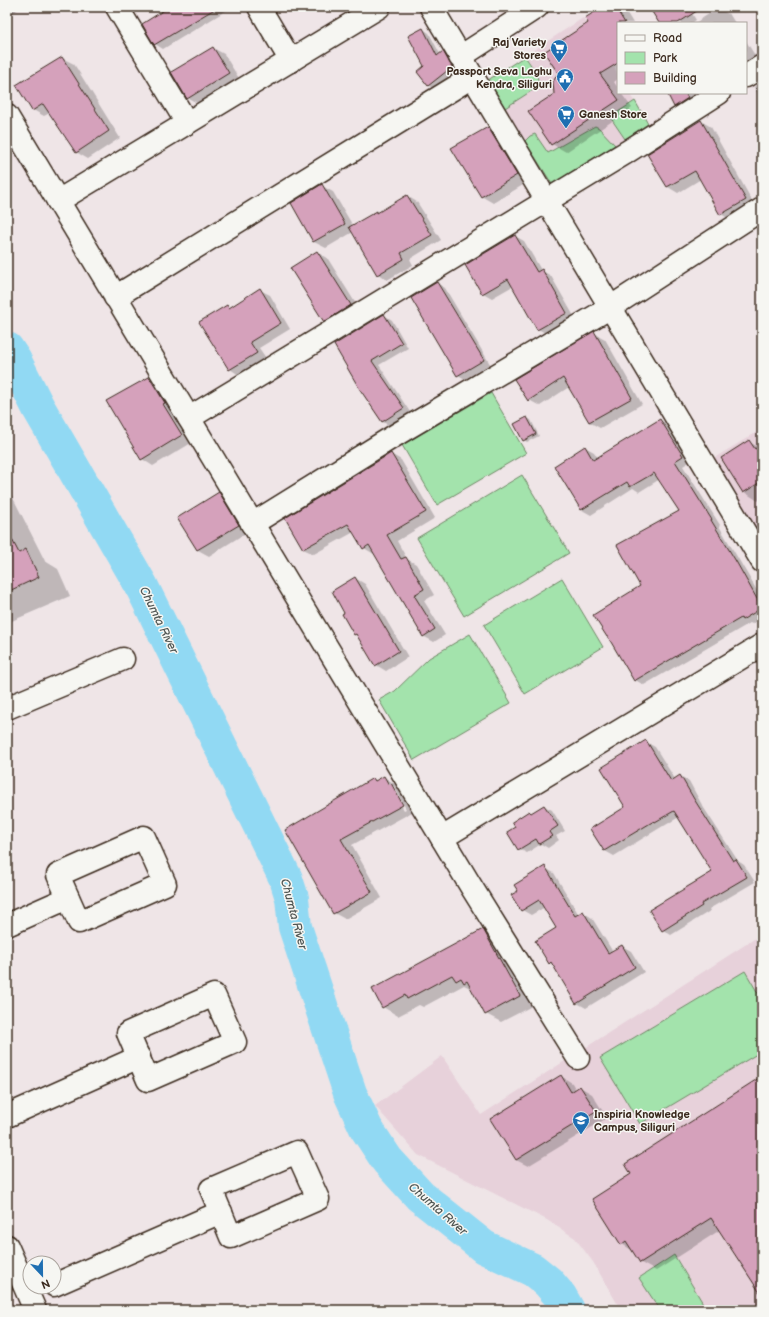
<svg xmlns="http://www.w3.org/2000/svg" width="769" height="1317" font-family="'Balsamiq Sans',sans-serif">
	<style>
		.built { fill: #e7d1da }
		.green { fill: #a3e3ac; stroke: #6f8665 }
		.shadow { fill: #0003; fill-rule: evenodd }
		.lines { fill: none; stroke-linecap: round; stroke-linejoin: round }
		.river { stroke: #91d9f3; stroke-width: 34 }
		.building { fill: #d5a1bb; stroke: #3b2a1e }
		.minor-casing { stroke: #3b2a1e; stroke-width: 25 }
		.minor { stroke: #f6f6f2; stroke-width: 22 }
		.labels { text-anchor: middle; stroke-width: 3; stroke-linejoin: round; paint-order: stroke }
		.poi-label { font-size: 11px; font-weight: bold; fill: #3b2a1e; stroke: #f6f6f2; text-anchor: end }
		.water-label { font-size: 12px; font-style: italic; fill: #505653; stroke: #f6f6f2 }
	</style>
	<rect width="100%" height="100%" fill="#efe5e7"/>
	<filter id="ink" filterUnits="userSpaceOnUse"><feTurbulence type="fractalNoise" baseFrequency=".025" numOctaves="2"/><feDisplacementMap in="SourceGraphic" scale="8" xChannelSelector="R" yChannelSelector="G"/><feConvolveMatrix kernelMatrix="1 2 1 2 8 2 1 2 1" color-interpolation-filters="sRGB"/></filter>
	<g filter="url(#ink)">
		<g class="built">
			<polygon points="583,18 618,74 618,93 629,93 648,124 552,184 488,80"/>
			<polygon points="762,429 762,537 714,458"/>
			<polygon points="762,934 762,1310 621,1310 593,1262 575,1238 547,1220 418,1155 375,1106 442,1056 481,1115"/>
		</g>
		<g class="green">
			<path d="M 525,56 C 530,65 543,78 536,88 L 505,108 L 488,80 Z"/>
			<polygon points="635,101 648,124 625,139 610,117"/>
			<polygon points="595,126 599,128 615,145 552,184 525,141 530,136 535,134 548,153"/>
			<polygon points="491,393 526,453 437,505 402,445"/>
			<polygon points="522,475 569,553 464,616 417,538"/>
			<polygon points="562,578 603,647 525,694 484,625"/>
			<polygon points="470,634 511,703 414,760 379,700 395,691 429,658"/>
			<polygon points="745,971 762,1000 762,1051 640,1124 600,1058"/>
			<polygon points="674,1255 707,1310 660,1310 639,1278"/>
		</g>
		<g class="shadow">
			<polygon points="7,7 21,7 7,17"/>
			<polygon points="171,7 232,7 163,49 155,44"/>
			<polygon points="604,7 619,7 625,10 633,23 618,23 618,79 614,82 618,88 618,93 621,93 632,108 566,152 552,144 555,95 589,24"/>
			<polygon points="650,7 688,7 696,20 692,23 660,23"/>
			<polygon points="718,8 730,15 735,23 695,23"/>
			<polygon points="423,29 429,33 440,54 443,52 449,56 458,71 435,89 429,86 418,72 425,66"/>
			<polygon points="746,41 761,65 746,70"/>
			<polygon points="213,48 224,54 240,80 199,104 188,98"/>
			<polygon points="62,58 74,64 120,138 88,159 76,152 50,113 44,116 33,110"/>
			<polygon points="762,82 762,101 754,87"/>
			<polygon points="668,93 700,93 683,110 675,106"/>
			<polygon points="701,121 711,127 755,206 731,220 721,214 701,179 678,193 668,187 649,154"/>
			<polygon points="488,128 499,134 528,182 493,203 481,196"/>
			<polygon points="322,186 333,192 353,226 377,213 378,214 407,196 417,202 441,240 410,259 413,265 387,280 378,274 353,232 326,248 314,242 292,204"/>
			<polygon points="515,236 524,241 541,270 551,276 575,318 547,334 538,329 513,286 492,298 483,293"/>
			<polygon points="317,252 328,259 361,312 336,327 324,321"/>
			<polygon points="437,283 445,288 490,364 465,379 458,375"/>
			<polygon points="260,290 270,295 290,329 259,348 266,358 239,375 230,369 227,306 230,308"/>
			<polygon points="384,315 392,320 408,348 379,365 410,412 390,426 383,422 360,388"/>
			<polygon points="594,333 605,339 642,404 600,428 589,422 569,387 540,406 529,400"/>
			<polygon points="149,378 161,384 193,442 153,466 142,459"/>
			<polygon points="527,418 531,420 539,436 527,442 524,440"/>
			<polygon points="660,420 669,425 691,461 683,466 720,525 719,526 762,599 762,618 752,624 750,623 644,685 635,680 641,586 680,512 660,479 639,492 633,488 591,515 582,510 555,466 585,447 594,452 598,458"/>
			<polygon points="749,442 760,448 762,446 762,498 758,501 744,492 722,459"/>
			<polygon points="391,454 401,460 435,518 397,541 407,559 416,564 434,595 424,601 445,635 434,642 423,636 374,554 364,548 354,532 314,554 303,549"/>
			<polygon points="7,486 45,561 58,569 70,596 7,623"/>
			<polygon points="219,494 231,500 249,531 209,556 198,550 179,519"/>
			<polygon points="355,578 365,584 408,657 386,671 376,665 358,636 355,634 346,613"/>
			<polygon points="646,742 655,747 675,779 680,776 689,781 702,805 738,861 744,865 755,882 709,909 710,911 671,935 663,930 714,872 679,817 664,826 663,826 614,856 605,851 592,829 627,808"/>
			<path d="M 384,777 L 395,784 L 398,789 L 403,791 L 414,811 L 352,845 L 382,898 L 345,919 L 334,913 L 286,830 L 373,779 L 377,781 ZM 391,786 L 394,786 L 406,809 L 404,810 Z"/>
			<polygon points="544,806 552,810 565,831 556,836 559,840 548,848 541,844 527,853 519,849 516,827 532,814"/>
			<polygon points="545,868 554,873 579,915 583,912 592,918 613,952 622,946 631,951 644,972 586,1008 577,1003 554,965 550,963 558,928 545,907 531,915 522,910 519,891"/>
			<polygon points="483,930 498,938 534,1005 501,1022 486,1014 472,989 464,985 423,1007 419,1005 398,1016 383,1007"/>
			<polygon points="561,1076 572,1083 576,1090 580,1087 592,1094 607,1118 528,1166 516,1160"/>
			<polygon points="762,1077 762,1295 720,1230 656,1271 641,1263 633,1251 622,1244 632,1174"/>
		</g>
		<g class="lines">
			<polyline class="river" points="7,349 15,361 38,407 141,585 286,879 292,898 295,927 350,1093 366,1128 387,1160 420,1196 484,1247 533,1270 548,1282 560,1296 568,1310"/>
		</g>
		<g class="building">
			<polygon points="169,7 218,7 154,45 142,24"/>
			<polygon points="602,7 615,7 625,23 618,23 618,63 600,74 619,100 551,145 528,111 554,94 553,82 558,73 544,52 588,23 585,18"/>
			<polygon points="649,7 703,7 678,23 659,23"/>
			<polygon points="423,28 437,56 443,51 452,67 428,86 417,72 424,66 408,36"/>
			<polygon points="213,47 229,73 187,99 171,72"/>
			<polygon points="62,57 109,131 76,153 43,104 32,111 16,85"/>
			<polygon points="667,93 685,93 688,98 674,107"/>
			<polygon points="701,120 746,200 720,215 695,171 667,187 647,154"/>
			<polygon points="488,127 517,175 481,197 451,148"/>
			<polygon points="322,184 345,224 313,242 291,203"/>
			<polygon points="407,195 432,235 401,253 404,259 377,275 349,227 377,211 377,213"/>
			<polygon points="515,235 537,272 542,269 567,313 537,330 508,279 482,294 465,265"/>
			<polygon points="317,251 351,305 324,322 290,268"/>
			<polygon points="437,282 484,360 457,376 411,298"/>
			<polygon points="260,288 281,323 250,342 257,353 229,370 199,322 227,305 229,308"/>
			<polygon points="384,314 402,343 372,361 404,408 382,422 359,388 334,345"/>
			<polygon points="594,331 632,398 589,422 563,378 528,401 514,379"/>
			<polygon points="149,377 165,403 163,404 182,435 141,460 106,401"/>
			<polygon points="527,417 536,434 523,441 514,424"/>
			<polygon points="660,419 683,456 675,461 712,520 711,520 737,563 762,608 742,620 741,618 634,681 608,637 607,637 593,615 640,586 617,545 679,511 654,473 630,487 627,482 581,510 554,466 585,446 593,460"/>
			<polygon points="749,440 755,449 762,445 762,481 743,493 721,458"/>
			<polygon points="391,453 426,512 387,535 401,559 406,557 424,589 414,595 435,629 423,637 369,545 363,549 348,524 303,549 285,518"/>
			<polygon points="219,492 239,525 197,550 177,518"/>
			<polygon points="7,530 19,553 26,549 39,577 7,592"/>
			<polygon points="355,577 399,651 375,666 356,634 354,635 342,614 344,613 332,591"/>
			<polygon points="646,740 671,781 680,775 694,799 733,861 736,859 747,877 701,904 702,906 662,931 649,910 712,872 674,811 655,822 654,821 604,851 590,829 625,807 601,768"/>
			<polygon points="384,776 389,785 391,783 403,805 341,839 372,892 333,914 285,830 373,778 375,781"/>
			<polygon points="544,805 558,826 549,832 552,836 539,844 536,839 518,850 507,832 515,827 512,822 529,811 531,813"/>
			<polygon points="545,866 575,916 583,911 608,953 622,945 635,967 576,1004 551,962 549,964 535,941 556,928 539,900 521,911 511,895 518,891 514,885"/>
			<polygon points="483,929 520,996 485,1015 467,981 464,983 461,978 456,981 452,975 407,999 405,995 382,1008 372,989"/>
			<polygon points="561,1075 571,1092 580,1086 596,1111 516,1160 490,1119"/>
			<polygon points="762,1076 762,1296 711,1218 640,1263 626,1241 621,1245 592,1199 631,1174 625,1164"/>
		</g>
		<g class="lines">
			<g class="minor-casing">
				<g id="minor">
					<polyline points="117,7 187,123"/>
					<polyline points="259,7 291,61"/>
					<polyline points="431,7 762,561"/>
					<polyline points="460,57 537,7"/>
					<polyline points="746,76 762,66"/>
					<polyline points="7,116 472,888 578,1058"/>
					<polyline points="58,201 379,7"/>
					<polyline points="115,297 472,77"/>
					<polyline points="189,418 627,152 719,93"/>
					<polyline points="252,524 399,433 611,307 762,209"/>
					<polyline points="7,708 123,659"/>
					<polygon points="144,837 165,884 79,922 58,875"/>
					<polyline points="442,838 762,645"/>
					<polyline points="7,925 68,898"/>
					<polygon points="214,995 235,1042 148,1080 128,1033"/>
					<polyline points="7,1116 139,1057"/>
					<polygon points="297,1152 318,1199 231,1237 211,1189"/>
					<polyline points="7,1246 35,1310"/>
					<polyline points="54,1285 221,1212"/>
				</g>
			</g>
			<use href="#minor" class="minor"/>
		</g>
	</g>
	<defs>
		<g id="supermarket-pin" transform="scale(0.9)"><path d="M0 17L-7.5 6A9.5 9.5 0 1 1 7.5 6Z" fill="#1f6fb2" stroke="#f6f6f2"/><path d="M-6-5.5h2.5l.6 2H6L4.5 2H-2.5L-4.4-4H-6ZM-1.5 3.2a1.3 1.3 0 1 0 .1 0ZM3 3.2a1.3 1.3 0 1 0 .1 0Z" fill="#fff"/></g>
		<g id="civic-pin" transform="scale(0.9)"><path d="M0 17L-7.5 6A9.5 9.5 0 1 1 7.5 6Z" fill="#1f6fb2" stroke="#f6f6f2"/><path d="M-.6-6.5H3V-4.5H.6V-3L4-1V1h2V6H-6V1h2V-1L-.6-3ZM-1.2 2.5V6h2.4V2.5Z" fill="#fff"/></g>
		<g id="university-pin" transform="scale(0.9)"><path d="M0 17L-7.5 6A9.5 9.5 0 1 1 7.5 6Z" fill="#1f6fb2" stroke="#f6f6f2"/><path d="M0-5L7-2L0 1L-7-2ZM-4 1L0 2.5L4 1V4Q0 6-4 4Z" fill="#fff"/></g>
	</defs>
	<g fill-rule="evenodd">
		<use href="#supermarket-pin" x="559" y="48"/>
		<use href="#civic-pin" x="565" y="77"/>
		<use href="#supermarket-pin" x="566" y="114"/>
		<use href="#university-pin" x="581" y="1120"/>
	</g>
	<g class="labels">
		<g class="poi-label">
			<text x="546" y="46">Raj Variety<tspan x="546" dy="13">Stores</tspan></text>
			<text x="552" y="75">Passport Seva Laghu<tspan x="552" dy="13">Kendra, Siliguri</tspan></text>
			<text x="579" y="118" text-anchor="start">Ganesh Store</text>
			<text x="594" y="1118" text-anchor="start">Inspiria Knowledge<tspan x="594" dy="13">Campus, Siliguri</tspan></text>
		</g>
		<g class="water-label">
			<text transform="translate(159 620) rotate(64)" y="4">Chumta River</text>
			<text transform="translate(294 914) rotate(75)" y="4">Chumta River</text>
			<text transform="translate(438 1209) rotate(41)" y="4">Chumta River</text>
		</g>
	</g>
	<rect width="769" height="1317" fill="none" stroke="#f6f6f2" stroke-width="24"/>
	<rect x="12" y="12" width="745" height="1293" fill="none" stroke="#3b2a1e" stroke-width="1.5" filter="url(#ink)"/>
	<rect x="617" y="22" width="130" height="72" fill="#f6f6f2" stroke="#aba49d"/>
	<rect x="625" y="35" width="20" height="6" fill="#f6f6f2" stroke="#aba49d"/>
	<text x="653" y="42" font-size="12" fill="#3b2a1e">Road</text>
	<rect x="625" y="52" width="20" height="12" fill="#a3e3ac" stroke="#aba49d"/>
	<text x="653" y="62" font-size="12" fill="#3b2a1e">Park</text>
	<rect x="625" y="72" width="20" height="12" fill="#d5a1bb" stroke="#aba49d"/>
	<text x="653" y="82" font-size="12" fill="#3b2a1e">Building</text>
	<g transform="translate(42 1275) rotate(158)"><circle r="19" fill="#f6f6f2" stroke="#aba49d"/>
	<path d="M0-3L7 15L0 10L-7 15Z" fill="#1f6fb2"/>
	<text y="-6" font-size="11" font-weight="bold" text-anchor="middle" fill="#3b2a1e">N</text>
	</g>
</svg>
